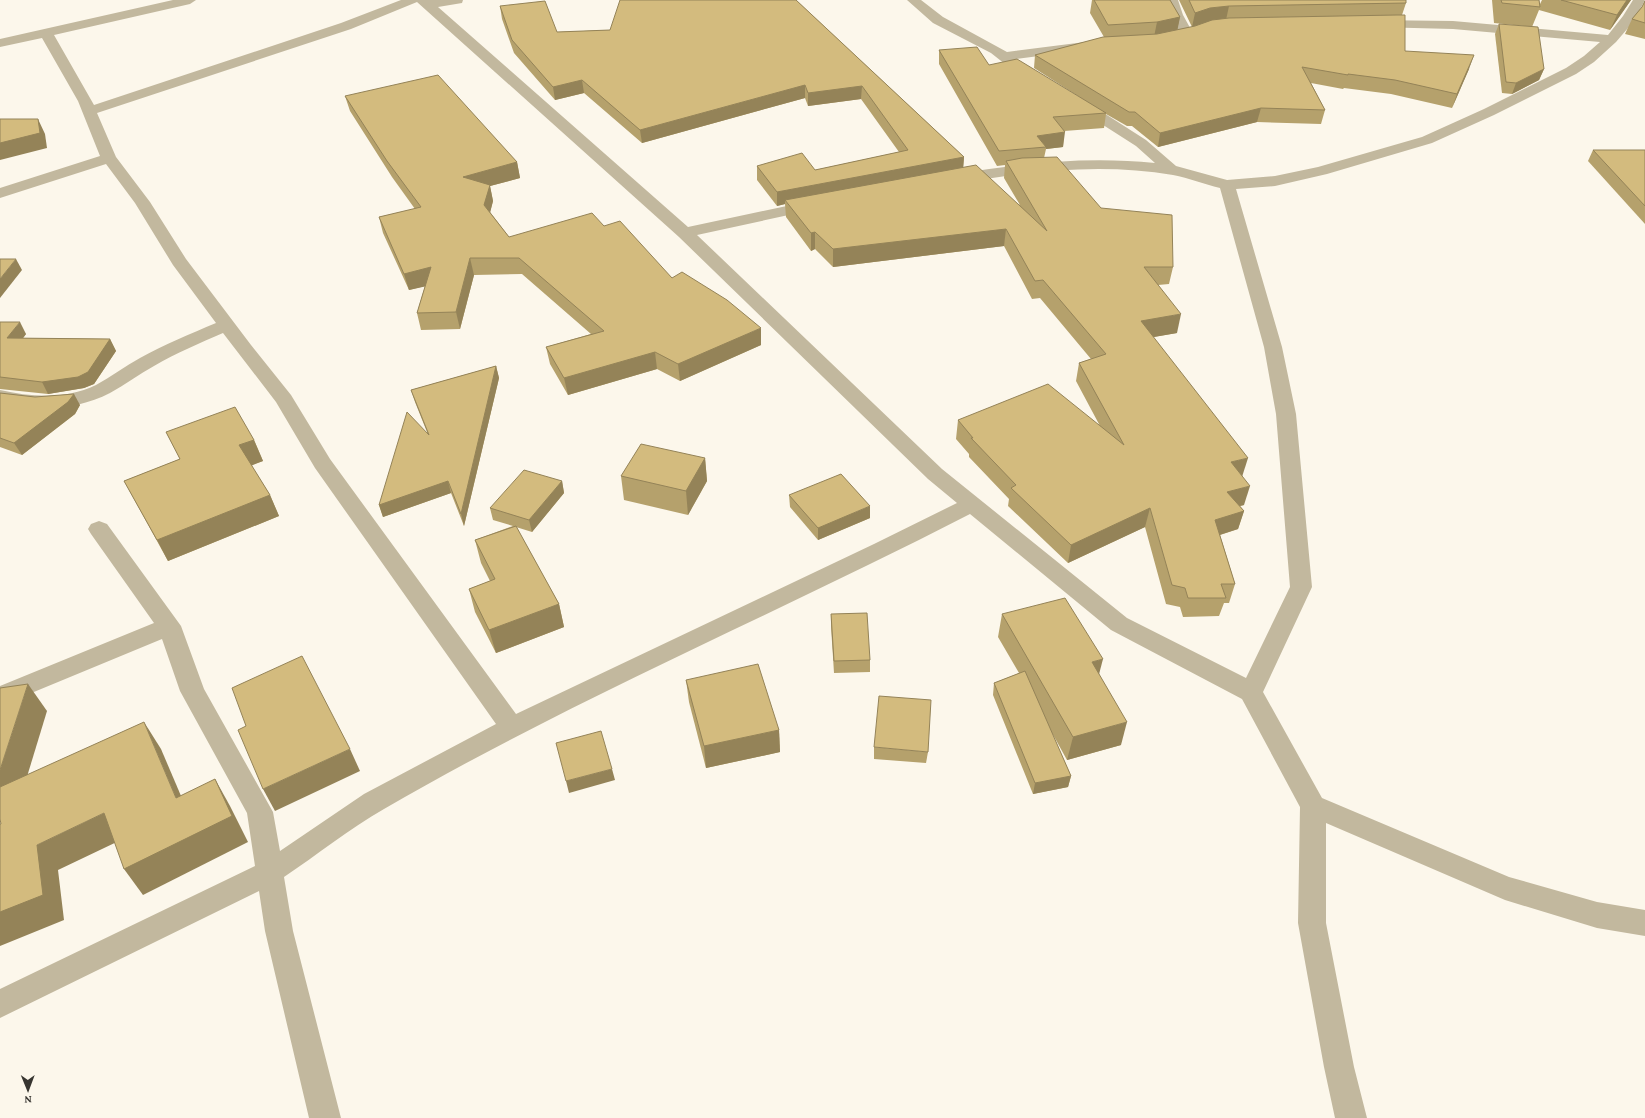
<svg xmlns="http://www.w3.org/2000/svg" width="1645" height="1118" font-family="'Crimson Pro',serif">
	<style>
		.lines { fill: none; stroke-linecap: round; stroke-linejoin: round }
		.minor { fill: #c2b89e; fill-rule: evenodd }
		.wall { fill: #b5a16c }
		.shaded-wall { fill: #948358 }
		.building { fill: #d3bb7e; stroke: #948358 }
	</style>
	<rect width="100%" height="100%" fill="#fcf7eb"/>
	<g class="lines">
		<g class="minor">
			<path d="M 173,0 L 196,0 L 190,4 L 54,35 L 94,105 L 341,23 L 401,0 L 463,0 L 462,3 L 438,7 L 688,227 L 815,200 L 821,202 L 823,205 L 821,208 L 697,235 L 942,469 L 1127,618 L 1246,678 L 1290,587 L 1276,414 L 1264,347 L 1220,188 C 1204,184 1189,178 1173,175 C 1102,163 1027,171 957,184 L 951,182 L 949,179 L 951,176 L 957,174 C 1022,163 1089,156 1155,163 L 1136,146 L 1075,107 L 1073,104 L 1075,101 L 1085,101 L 1146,140 L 1176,166 L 1227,180 L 1275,176 L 1318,167 L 1422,137 L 1484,109 L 1566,68 L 1584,56 L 1600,42 L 1453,29 L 1375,27 L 1370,26 L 1368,23 L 1370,20 L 1453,21 L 1608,35 L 1623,16 L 1633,0 L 1645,0 L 1634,21 L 1616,42 L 1594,62 L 1576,74 L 1494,115 L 1432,143 L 1327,174 L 1275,186 L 1236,189 L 1282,347 L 1296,414 L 1312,587 L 1263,692 L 1322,798 L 1509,877 L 1597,902 L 1645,910 L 1645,936 L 1597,928 L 1505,900 L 1326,823 L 1326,923 L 1354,1067 L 1367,1118 L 1335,1118 L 1324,1067 L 1298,923 L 1300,807 L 1242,699 L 1111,630 L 970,514 C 776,614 573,699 384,809 C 349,829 317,855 284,877 L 293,931 L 341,1118 L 309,1118 L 265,931 L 259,891 L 0,1018 L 0,989 L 255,866 L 247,813 L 180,691 L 162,639 L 0,706 L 0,686 L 154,623 L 91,534 L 88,529 L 91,524 L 99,521 L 107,524 L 181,626 L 204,689 L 273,812 L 280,851 L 364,794 L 496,724 L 315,468 L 276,402 L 223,333 C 200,343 176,353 154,366 C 139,374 125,385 110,393 C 75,411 37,411 0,402 L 0,390 C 32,397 65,400 96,385 C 111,377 125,366 140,358 C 165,344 190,334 216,323 L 173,265 L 135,203 L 106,164 L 0,198 L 0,188 L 100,156 L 78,101 L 42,38 L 0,47 L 0,39 ZM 417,2 L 679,237 L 928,479 L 957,503 L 874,544 L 516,714 L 330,459 L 291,395 L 251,345 L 186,259 L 150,202 L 116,157 L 97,113 L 351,29 Z"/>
			<polygon points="907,0 921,0 943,17 1007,52 1085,42 1090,43 1092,46 1090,49 1085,50 1016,59 1022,65 1020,68 1010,68 991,53 933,23"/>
			<polygon points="1166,0 1178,0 1183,15 1194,35 1192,38 1182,38 1180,35 1169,15"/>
		</g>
	</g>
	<g class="wall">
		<polygon points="796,0 964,157 963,167 1020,205 1004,178 1005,165 997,166 939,64 939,50 989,65 1081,98 1034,68 1035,55 1104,37 1090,13 1092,0 1170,0 1180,17 1177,30 1192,27 1179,0 1406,0 1406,3 1402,15 1405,51 1469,69 1452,108 1391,94 1344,88 1343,89 1311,83 1325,110 1321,124 1257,122 1158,147 1132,126 1127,126 1106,114 1104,128 1064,131 1063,147 1046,149 1044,158 1101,208 1173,267 1169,284 1158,285 1177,333 1153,337 1242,477 1244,505 1240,506 1244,511 1238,529 1220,535 1235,584 1229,603 1224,603 1219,616 1183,617 1180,607 1166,604 1145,527 1068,563 1008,506 1009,499 969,457 969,454 956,439 958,420 1100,426 1076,381 1079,363 1091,359 1040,298 1032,299 1004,246 833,267 815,249 811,251 786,217 785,204 777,206 757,180 757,166 815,170 899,152 861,99 808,106 805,98 642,143 584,93 555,100 514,53 502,19 500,6 557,32 610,30"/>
		<polygon points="1492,0 1539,0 1540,4 1542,0 1631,0 1610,30 1539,10 1532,27 1494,23"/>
		<polygon points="1645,1 1645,39 1625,34 1632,19 1642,7"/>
		<polygon points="1499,24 1544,69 1539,80 1512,94 1502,93 1495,34"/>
		<polygon points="345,96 517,162 520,178 490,186 493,201 490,212 509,237 604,226 761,345 680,381 657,369 568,395 550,364 546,347 591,334 522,274 474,275 460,329 421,330 417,313 425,286 409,290 383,233 379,217 415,209 392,177 350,111"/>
		<polygon points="1593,150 1645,150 1645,224 1588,161"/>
		<polygon points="0,322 26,334 23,338 110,339 116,351 94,384 84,388 48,394 0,389"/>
		<polygon points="496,366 499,378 464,526 451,493 383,517 379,505 427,432 415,402 411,390"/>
		<polygon points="0,393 80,405 75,414 22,455 0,447"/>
		<polygon points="166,432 254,440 263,461 251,465 270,495 279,516 168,561 124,481 180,459"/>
		<polygon points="705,458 707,481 688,515 624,500 621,476"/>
		<polygon points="562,481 564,493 532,532 516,527 559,604 564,627 496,653 475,612 469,589 490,581 481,563 475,540 513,526 493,520 490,508"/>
		<polygon points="789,495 870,518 818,540 790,507"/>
		<polygon points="831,614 870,660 870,672 834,673 831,626"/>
		<polygon points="1002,614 1099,674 1121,745 1067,760 1051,731 1071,776 1068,787 1033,794 993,695 994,683 1019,673 998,637"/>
		<polygon points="686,680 779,730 780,752 706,768 689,702"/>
		<polygon points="874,747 928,752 926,763 874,759"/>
	</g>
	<g class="shaded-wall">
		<polygon points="1627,0 1631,0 1610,30 1617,15"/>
		<polygon points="1229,6 1226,20 1192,27 1195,13 1210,8"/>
		<polygon points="1180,17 1177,32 1154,37 1157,22"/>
		<polygon points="1474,55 1469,69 1452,108 1457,94"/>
		<polygon points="1544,69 1539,80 1512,94 1516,83"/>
		<polygon points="582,80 584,93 555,100 553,87"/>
		<polygon points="805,85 805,98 642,143 640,130"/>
		<polygon points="862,86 861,99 808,106 808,93"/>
		<polygon points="1261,108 1257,122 1158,147 1160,133"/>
		<polygon points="38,119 45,134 47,148 0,160 0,143"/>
		<polygon points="1065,132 1063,147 1046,149 1046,147 1037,136"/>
		<polygon points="964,157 963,171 785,200 785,204 777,206 777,192"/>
		<polygon points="517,162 520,178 490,186 493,201 488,221 463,177"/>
		<polygon points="1006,229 1004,246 833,267 833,249"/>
		<polygon points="815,232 815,249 811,251 811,233"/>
		<polygon points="470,258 474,275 460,329 456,312"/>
		<polygon points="16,259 22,270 0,298 0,279"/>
		<polygon points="431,267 436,284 409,290 404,274"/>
		<polygon points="1181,314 1177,333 1137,340 1141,321"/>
		<polygon points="20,322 26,334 14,350 7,338"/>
		<polygon points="761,328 761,345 680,381 678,364"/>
		<polygon points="110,339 116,351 94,384 84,388 48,394 42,382"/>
		<polygon points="655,352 657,369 568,395 564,378"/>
		<polygon points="496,366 499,378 464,526 461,514"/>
		<polygon points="74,394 80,405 75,414 22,455 14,443"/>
		<polygon points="254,440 263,461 248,467 239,445"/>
		<polygon points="705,458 707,481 688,515 686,491"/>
		<polygon points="1248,458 1242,477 1231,462"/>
		<polygon points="448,481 451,493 383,517 379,505"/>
		<polygon points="562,481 564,493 532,532 529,520"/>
		<polygon points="1250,486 1244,505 1222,510 1227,492"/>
		<polygon points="270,495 279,516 168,561 157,540"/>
		<polygon points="870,506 870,518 818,540 818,528"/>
		<polygon points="1150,508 1145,527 1068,563 1071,545"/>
		<polygon points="1244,511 1238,529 1210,538 1215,520"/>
		<polygon points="559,604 564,627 496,653 489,630"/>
		<polygon points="1103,659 1097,682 1092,662"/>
		<polygon points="28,684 47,711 15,816 0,797 0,770"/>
		<polygon points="144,722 161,749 193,824 176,798"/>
		<polygon points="1127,722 1121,745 1067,760 1073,737"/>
		<polygon points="779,730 780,752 706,768 704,746"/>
		<polygon points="350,749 360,771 275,811 263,789"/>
		<polygon points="612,769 615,780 569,793 566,781"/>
		<polygon points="1071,776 1068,787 1033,794 1035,783"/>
		<polygon points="215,779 230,806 248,842 143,895 124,869"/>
		<polygon points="104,813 123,839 58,870 64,920 0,946 0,912 37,845"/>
	</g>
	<g class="building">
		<polygon points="620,0 796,0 964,157 777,192 757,166 802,153 815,170 908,150 862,86 808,93 805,85 640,130 582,80 553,87 512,40 500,6 545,1 557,32 610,30"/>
		<polygon points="1094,0 1170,0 1180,17 1157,22 1108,25"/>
		<polygon points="1189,0 1406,0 1406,3 1229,6 1210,8 1195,13"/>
		<polygon points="1501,0 1539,0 1540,7 1502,3"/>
		<polygon points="1561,0 1627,0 1617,15"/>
		<polygon points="1645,1 1645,23 1632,19 1642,7"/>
		<polygon points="1397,15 1405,15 1405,51 1474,55 1457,94 1395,80 1348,74 1348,75 1302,67 1325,110 1261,108 1160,133 1135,112 1129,112 1035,55 1103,37 1157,34 1195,26 1212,20 1229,18"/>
		<polygon points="1499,24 1538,27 1544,69 1516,83 1506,82"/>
		<polygon points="977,47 989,65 1017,59 1106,113 1053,117 1065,132 1037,136 1046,147 999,151 939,50"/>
		<polygon points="438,75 517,162 463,177 490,185 484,205 509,237 592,213 604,226 620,221 672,278 682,272 727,300 761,328 678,364 655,352 564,378 546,347 604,331 519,258 470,258 456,312 417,313 431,267 404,274 379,217 421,207 387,161 345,96"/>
		<polygon points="0,119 38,119 40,133 0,143"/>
		<polygon points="1593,150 1645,150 1645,206"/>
		<polygon points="1057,157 1101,208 1172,215 1173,267 1144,267 1181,314 1141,321 1248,458 1231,462 1250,486 1227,492 1244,511 1215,520 1235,584 1221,584 1226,598 1188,598 1185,588 1172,585 1150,508 1071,545 1011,488 1016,485 971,438 973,438 958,420 1048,384 1124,445 1079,363 1106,354 1043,280 1035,281 1006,229 833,249 815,232 811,233 785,200 976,165 1047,231 1006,161 1022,158"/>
		<polygon points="0,259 16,259 0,279"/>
		<polygon points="0,322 20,322 7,338 110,339 88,372 78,377 42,382 0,377"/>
		<polygon points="496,366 461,514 448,481 379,505 407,412 429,435 411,390"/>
		<polygon points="0,393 35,397 74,394 68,402 14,443 0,438"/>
		<polygon points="235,407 254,440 239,445 270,495 157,540 124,481 180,459 166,432"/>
		<polygon points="641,444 705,458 686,491 621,476"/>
		<polygon points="524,470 562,481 529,520 490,508"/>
		<polygon points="841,474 870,506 818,528 789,495"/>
		<polygon points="516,526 559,604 489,630 469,589 495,579 475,540"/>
		<polygon points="1065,598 1103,659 1092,662 1127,722 1073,737 1002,614"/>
		<polygon points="867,613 870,660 834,661 831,614"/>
		<polygon points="302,656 350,749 263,789 238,730 246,726 232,688"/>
		<polygon points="758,664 779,730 704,746 686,680"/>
		<polygon points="1025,671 1071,776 1035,783 994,683"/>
		<polygon points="28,684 0,770 0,688"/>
		<polygon points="879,696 931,700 928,752 874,747"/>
		<polygon points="144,722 176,798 215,779 232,816 124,869 104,813 37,845 43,895 0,912 0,824 1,824 0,819 0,787"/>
		<polygon points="601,731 612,769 566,781 556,743"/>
	</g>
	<g transform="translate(28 1090) rotate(179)" stroke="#fcf7eb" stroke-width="3" paint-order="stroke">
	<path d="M0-3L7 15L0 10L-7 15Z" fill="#373530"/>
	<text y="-6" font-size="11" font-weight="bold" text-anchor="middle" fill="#373530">N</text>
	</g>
</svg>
